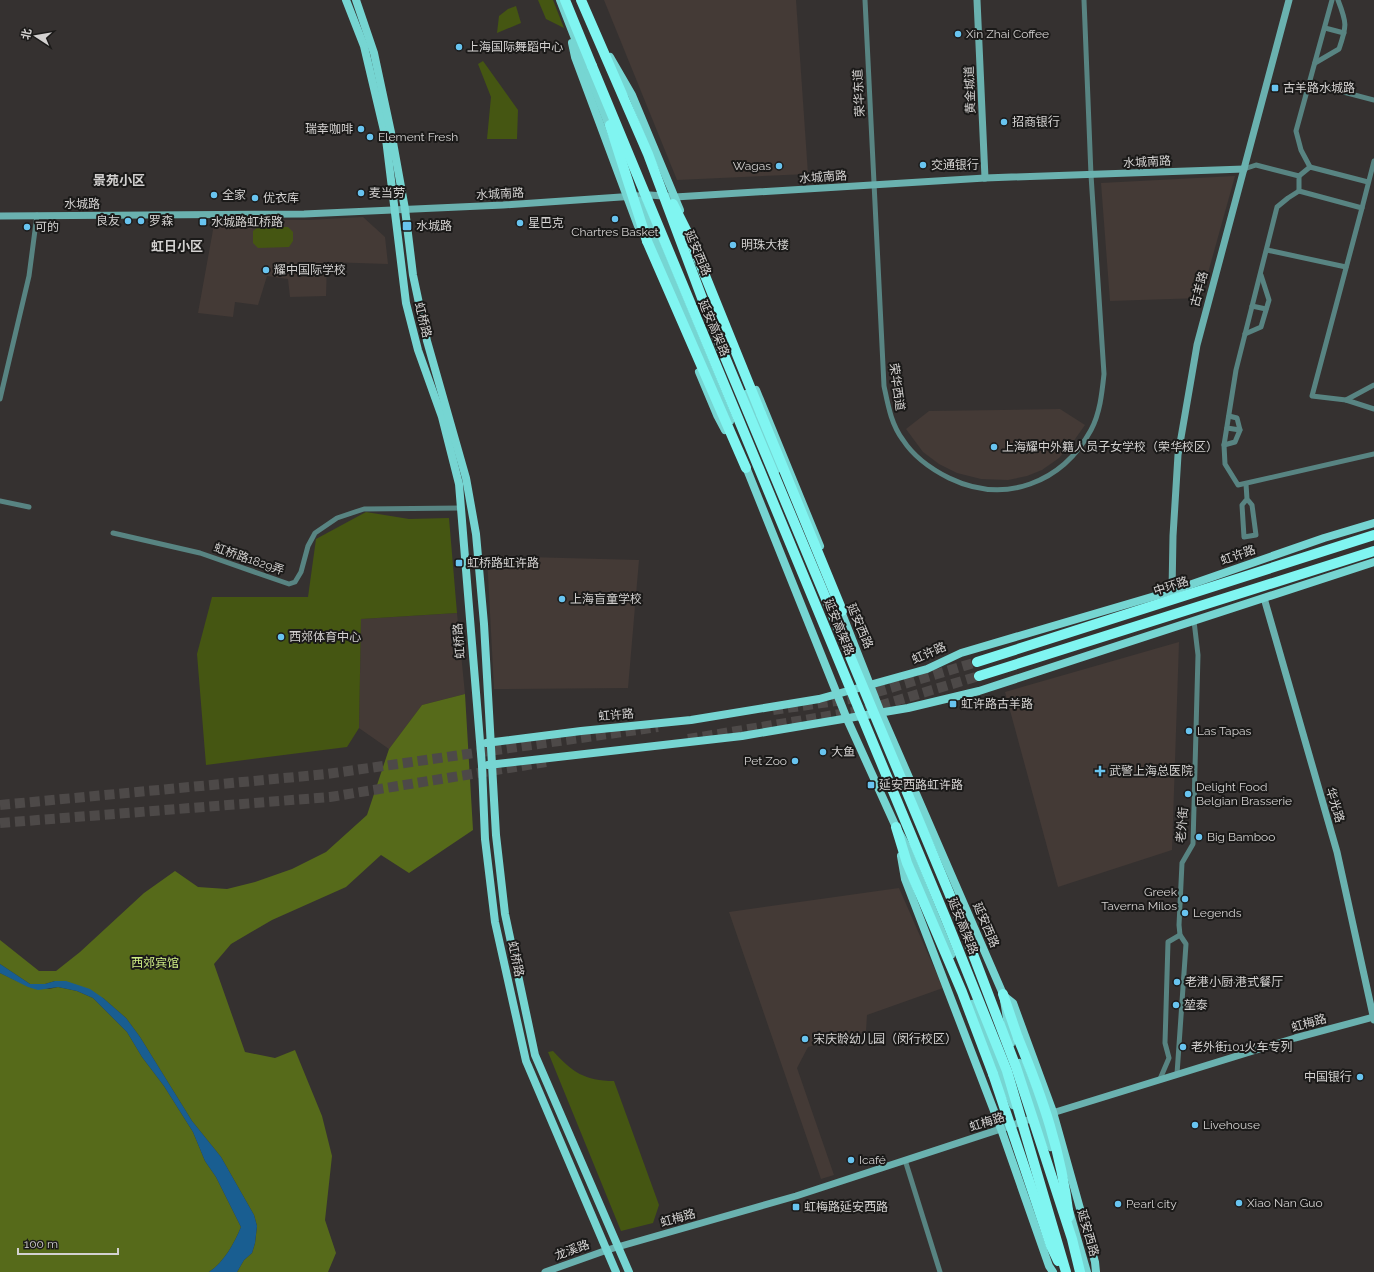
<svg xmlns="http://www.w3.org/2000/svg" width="1374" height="1272" font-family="Raleway,'Noto Sans SC',sans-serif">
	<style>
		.built { fill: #443a36 }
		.green { fill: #455612 }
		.forest { fill: #566a1a }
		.water { fill: #195e91 }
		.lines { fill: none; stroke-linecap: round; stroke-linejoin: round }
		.highway-tunnel { stroke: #4d4948; stroke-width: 10; stroke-dasharray: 10 5; stroke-linecap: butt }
		.street { stroke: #588482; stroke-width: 5 }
		.secondary { stroke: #6ab1af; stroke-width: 7 }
		.primary { stroke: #76d5d2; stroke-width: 8 }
		.highway { stroke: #80f5f1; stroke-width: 10 }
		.highway-bridge { stroke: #80f5f1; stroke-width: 10 }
		.poi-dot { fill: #68c4f0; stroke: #1b1a19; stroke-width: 1.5 }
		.labels { text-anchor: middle; stroke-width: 4; stroke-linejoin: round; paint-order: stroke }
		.poi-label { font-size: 12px; fill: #d3d1d0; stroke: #1b1a19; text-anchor: start }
		.street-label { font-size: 12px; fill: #d3d1d0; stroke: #1b1a19 }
		.park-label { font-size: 12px; fill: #d0ef85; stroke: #1b1a19 }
		.neighbourhood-label { font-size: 13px; font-weight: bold; fill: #d3d1d0; stroke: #1b1a19 }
	</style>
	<rect width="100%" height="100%" fill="#353130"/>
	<g class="built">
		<polygon points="604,0 796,0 808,174 677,180"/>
		<polygon points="1235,176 1201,298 1110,301 1101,183"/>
		<polygon points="363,217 385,237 388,264 327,262 326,296 290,297 288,279 267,276 258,305 235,302 233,317 198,313 215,219 308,220"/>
		<polygon points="1060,409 1085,425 1073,442 1059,458 1042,470 1027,476 1008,480 981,479 957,473 939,464 923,452 906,429 929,411"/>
		<polygon points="487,556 639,560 628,688 494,689"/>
		<polygon points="457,613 465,694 422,705 389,749 359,728 361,619"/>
		<polygon points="1179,642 1172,850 1058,887 1005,692"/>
		<polygon points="899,888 943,988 867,1015 866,1031 808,1047 797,1068 834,1175 821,1179 729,912"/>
	</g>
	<g class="green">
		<polygon points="538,0 553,0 564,28 546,19"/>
		<polygon points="516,6 521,23 497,33 499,16 508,9"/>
		<polygon points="483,61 518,110 517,139 487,139 491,97 478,64"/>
		<polygon points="258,227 288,227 293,232 293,241 289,247 258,248 253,243 253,231"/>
		<polygon points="366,512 409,519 449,518 457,613 361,619 359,728 347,747 206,765 197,654 212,597 308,597 316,539"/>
		<path d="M 553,1051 C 572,1072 585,1081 614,1081 L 659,1205 L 653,1223 L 621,1231 L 548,1052 Z"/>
	</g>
	<g class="forest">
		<polygon points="465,694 473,830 409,873 381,855 346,887 272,920 231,944 214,964 245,1052 275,1058 295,1050 322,1116 332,1156 325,1220 336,1253 328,1272 237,1272 244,1260 252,1253 255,1243 257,1226 254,1215 221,1157 192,1121 140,1037 126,1018 103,998 55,981 45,984 30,984 0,964 0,940 39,971 56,971 80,952 144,893 175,871 198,887 227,889 255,882 292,869 326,852 367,815 389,749 422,705"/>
		<path d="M 0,973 L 19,982 L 49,989 L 58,987 L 77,991 L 93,998 L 127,1032 L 142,1057 L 164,1086 L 193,1132 L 205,1161 L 216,1177 L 241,1227 C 234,1244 224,1262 209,1272 L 0,1272 Z"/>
	</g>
	<path class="water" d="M 0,964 L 30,984 L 45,984 L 55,981 L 66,981 L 90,989 L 103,998 L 126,1018 L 140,1037 L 192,1121 L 221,1157 L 254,1215 L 257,1226 L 255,1243 L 252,1253 L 244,1260 L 237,1272 L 209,1272 C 224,1262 234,1244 241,1227 L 216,1177 L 205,1161 L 193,1132 L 164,1086 L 142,1057 L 127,1032 L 93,998 L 77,991 L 58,987 L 38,990 L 28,987 L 0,973 Z"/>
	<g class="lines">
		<g class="highway-tunnel">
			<polyline points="773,710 857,698 977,662"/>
			<polyline points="688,739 865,710 979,676"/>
			<polyline points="0,805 327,774 658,727"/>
			<polyline points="0,823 330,797 546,762"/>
		</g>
		<g class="street">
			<path d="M 865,0 L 884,386 C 888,405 891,424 903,440 C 914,457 931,469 949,478 C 1005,505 1062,483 1091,430 C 1100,413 1102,393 1104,374 L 1091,175 L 1084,0"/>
			<polyline points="1325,28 1344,33"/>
			<path d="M 1315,63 L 1339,49 C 1347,26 1347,23 1338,0"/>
			<polyline points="1309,83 1374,100"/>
			<polyline points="1310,167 1301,150 1296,131 1332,0"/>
			<polyline points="1244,169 1256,165 1299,176 1299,191 1362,208 1312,396 1346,400 1374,385"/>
			<polyline points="1299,176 1310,167 1368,182"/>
			<polyline points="1299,191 1288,198 1277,207 1236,370 1224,445 1225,464 1238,485 1374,454"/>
			<polyline points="1362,208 1374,161"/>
			<polyline points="1267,250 1346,267"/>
			<polyline points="1252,306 1266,309"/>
			<polyline points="1245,334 1261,327 1269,300 1261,275"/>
			<polyline points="0,399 29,276 37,215"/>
			<polyline points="1346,400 1374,409"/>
			<polyline points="1227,428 1240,430"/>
			<polyline points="1224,445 1235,442 1240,430 1237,418 1229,416"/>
			<polyline points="1246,484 1247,499 1242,505 1244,537 1256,535 1252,505 1247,499"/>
			<polyline points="0,501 29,507"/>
			<polyline points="113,533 200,553 289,584 295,582 301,572 308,546 315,533 337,518 364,509 461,508"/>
			<polyline points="1177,1074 1186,944 1180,935 1179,925 1182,863 1193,844 1198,655 1194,621"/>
			<polyline points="1160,1079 1169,1058 1165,1043 1168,942 1180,935"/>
			<polyline points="905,1160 940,1272"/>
		</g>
		<g class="secondary">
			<polyline points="977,0 985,178"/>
			<polyline points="0,216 304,214 503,205 650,195 675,197 985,178 1244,169"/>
			<polyline points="1172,591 1173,536 1178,455 1197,345 1289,0"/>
			<polyline points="1264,598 1337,852 1374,1020"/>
			<polyline points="1049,1114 1295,1038 1374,1017"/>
			<polyline points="545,1272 607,1250 796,1196 1037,1117"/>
		</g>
		<g class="primary">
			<polyline points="346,0 364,46 386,139 406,303 418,350 442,417 459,484 482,766 485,839 495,922 526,1061 616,1272"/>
			<polyline points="356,0 374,53 392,137 405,209 413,275 427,341 466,478 476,534 484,624 496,835 505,914 535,1055 629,1272"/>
			<polyline points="560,0 611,131"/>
			<polyline points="572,43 575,57 638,226"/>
			<polyline points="610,57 632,95 680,210"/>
			<polyline points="639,201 730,421"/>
			<polyline points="699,372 717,415 725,430"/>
			<polyline points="756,390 820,546"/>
			<polyline points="746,394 777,469"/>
			<polyline points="744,462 847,719 896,827 907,847 951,955"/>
			<polyline points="839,606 881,713 1003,994 1011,1043"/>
			<polyline points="486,743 581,731 691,720 819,699 927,669 961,653 1172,591 1324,538 1374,523"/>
			<polyline points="488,765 742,736 908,708 979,691 1374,562"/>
			<polyline points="901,856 905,879 1001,1129 1049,1266 1053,1272"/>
			<polyline points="1003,995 1013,1003 1053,1112 1095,1262 1096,1272"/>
			<polyline points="972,1004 1013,1105"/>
			<polyline points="1019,1063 1051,1147"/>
			<polyline points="1069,1210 1087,1272"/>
		</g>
		<g class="highway">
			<polyline points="565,0 592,66"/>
			<polyline points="647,241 746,468"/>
			<polyline points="761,414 842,611"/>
			<polyline points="977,662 1374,535"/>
			<polyline points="979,676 1374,551"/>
			<polyline points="896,827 907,863 962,992 993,1074"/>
			<polyline points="1003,994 1018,1038"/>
		</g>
		<g class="highway-bridge">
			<polyline points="581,0 648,154 717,338 957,912 1016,1067 1072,1239 1080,1272"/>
			<polyline points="592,66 946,919 1007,1071 1066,1272"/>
			<polyline points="610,125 647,241"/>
			<polyline points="673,204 689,236 761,414"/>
			<path d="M 1018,1038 C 1043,1099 1061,1151 1069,1217"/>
			<polyline points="993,1074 1051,1246 1058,1261"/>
		</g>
	</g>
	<g class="poi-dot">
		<circle cx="958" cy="34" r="4"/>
		<circle cx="459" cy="47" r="4"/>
		<rect x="1271" y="84" width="8" height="8" rx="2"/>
		<circle cx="1004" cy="122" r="4"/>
		<circle cx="361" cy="129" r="4"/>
		<circle cx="370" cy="137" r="4"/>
		<circle cx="923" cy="165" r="4"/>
		<circle cx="779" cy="166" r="4"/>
		<circle cx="361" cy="193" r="4"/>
		<circle cx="214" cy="195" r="4"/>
		<circle cx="255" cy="198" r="4"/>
		<circle cx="615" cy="219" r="4"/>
		<circle cx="128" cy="221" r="4"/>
		<circle cx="141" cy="221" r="4"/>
		<rect x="199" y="218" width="8" height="8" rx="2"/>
		<circle cx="520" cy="223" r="4"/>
		<rect x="402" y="221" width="10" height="10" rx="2"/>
		<circle cx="27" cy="227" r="4"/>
		<circle cx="733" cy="245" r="4"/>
		<circle cx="266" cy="270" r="4"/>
		<circle cx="994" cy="447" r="4"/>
		<rect x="455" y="559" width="8" height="8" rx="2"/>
		<circle cx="562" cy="599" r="4"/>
		<circle cx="281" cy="637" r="4"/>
		<rect x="949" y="700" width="8" height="8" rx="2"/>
		<circle cx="1189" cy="731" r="4"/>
		<circle cx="823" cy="752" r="4"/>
		<circle cx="795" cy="761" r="4"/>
		<path d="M1098 765h4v4h4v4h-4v4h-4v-4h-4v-4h4z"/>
		<rect x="867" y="781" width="8" height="8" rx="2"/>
		<circle cx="1188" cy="794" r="4"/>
		<circle cx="1199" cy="837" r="4"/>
		<circle cx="1185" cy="899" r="4"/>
		<circle cx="1185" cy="913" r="4"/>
		<circle cx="1177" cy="982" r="4"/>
		<circle cx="1176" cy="1005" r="4"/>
		<circle cx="805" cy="1039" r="4"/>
		<circle cx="1183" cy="1047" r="4"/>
		<circle cx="1360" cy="1077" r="4"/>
		<circle cx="1195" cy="1125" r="4"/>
		<circle cx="851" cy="1160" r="4"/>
		<circle cx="1239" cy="1203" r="4"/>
		<circle cx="1118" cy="1204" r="4"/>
		<rect x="792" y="1203" width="8" height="8" rx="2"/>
	</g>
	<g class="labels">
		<g class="poi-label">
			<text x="966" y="38">Xin Zhai Coffee</text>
			<text x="467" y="51">上海国际舞蹈中心</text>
			<text x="1283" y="92">古羊路水城路</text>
			<text x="1012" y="126">招商银行</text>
			<text x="353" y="133" text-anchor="end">瑞幸咖啡</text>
			<text x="378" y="141">Element Fresh</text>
			<text x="931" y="169">交通银行</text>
			<text x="771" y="170" text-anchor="end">Wagas</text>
			<text x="369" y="197">麦当劳</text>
			<text x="222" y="199">全家</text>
			<text x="263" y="202">优衣库</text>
			<text x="120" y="225" text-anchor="end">良友</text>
			<text x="149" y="225">罗森</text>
			<text x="211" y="226">水城路虹桥路</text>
			<text x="528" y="227">星巴克</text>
			<text x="416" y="230">水城路</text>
			<text x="35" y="231">可的</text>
			<text x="615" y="236" text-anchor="middle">Chartres Basket</text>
			<text x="741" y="249">明珠大楼</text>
			<text x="274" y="274">耀中国际学校</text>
			<text x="1002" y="451">上海耀中外籍人员子女学校（荣华校区）</text>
			<text x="467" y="567">虹桥路虹许路</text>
			<text x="570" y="603">上海盲童学校</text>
			<text x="289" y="641">西郊体育中心</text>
			<text x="961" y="708">虹许路古羊路</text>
			<text x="1197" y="735">Las Tapas</text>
			<text x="831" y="756">大鱼</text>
			<text x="787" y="765" text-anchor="end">Pet Zoo</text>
			<text x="1109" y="775">武警上海总医院</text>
			<text x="879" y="789">延安西路虹许路</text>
			<text x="1196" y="791">Delight Food<tspan x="1196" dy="14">Belgian Brasserie</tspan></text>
			<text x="1207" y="841">Big Bamboo</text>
			<text x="1177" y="896" text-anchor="end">Greek<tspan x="1177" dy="14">Taverna Milos</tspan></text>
			<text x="1193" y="917">Legends</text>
			<text x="1185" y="986">老港小厨·港式餐厅</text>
			<text x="1184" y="1009">堃泰</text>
			<text x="813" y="1043">宋庆龄幼儿园（闵行校区）</text>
			<text x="1191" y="1051">老外街101火车专列</text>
			<text x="1352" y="1081" text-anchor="end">中国银行</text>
			<text x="1203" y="1129">Livehouse</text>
			<text x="859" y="1164">Icafé</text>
			<text x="1247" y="1207">Xiao Nan Guo</text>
			<text x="1126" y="1208">Pearl city</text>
			<text x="804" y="1211">虹梅路延安西路</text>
		</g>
		<g class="street-label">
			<text transform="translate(970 90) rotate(-92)" y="4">黄金城道</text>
			<text transform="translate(859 93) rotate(-93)" y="4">荣华东道</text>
			<text transform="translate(1147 162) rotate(-3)" y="4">水城南路</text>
			<text transform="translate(823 177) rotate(-4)" y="4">水城南路</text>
			<text transform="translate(500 194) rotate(-3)" y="4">水城南路</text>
			<text x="82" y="208">水城路</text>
			<text transform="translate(698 253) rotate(67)" y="4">延安西路</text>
			<text transform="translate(1199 289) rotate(-75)" y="4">古羊路</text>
			<text transform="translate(423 320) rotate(76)" y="4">虹桥路</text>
			<text transform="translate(714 328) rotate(67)" y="4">延安高架路</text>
			<text transform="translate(897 387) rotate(82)" y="4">荣华西道</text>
			<text transform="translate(1238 555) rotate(-19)" y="4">虹许路</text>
			<text transform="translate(249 559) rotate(19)" y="4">虹桥路1829弄</text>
			<text transform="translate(1171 586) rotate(-18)" y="4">中环路</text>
			<text transform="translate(860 626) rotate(67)" y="4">延安西路</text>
			<text transform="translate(839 627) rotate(68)" y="4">延安高架路</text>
			<text transform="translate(459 641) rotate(-95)" y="4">虹桥路</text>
			<text transform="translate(929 653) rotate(-23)" y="4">虹许路</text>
			<text transform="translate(616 715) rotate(-5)" y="4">虹许路</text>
			<text transform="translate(1335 805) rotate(73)" y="4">华光路</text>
			<text transform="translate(1182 825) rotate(-85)" y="4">老外街</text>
			<text transform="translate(986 925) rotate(67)" y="4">延安西路</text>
			<text transform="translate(963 926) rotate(68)" y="4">延安高架路</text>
			<text transform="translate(516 959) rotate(78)" y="4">虹桥路</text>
			<text transform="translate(1309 1023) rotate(-16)" y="4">虹梅路</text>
			<text transform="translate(987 1122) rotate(-18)" y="4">虹梅路</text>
			<text transform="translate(678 1218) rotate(-16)" y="4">虹梅路</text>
			<text transform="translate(1088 1233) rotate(74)" y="4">延安西路</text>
			<text transform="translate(572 1250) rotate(-20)" y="4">龙溪路</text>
		</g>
		<g class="park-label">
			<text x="155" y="967">西郊宾馆</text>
		</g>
		<g class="neighbourhood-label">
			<text x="119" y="185">景苑小区</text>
			<text x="177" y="251">虹日小区</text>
		</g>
	</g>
	<g transform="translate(36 36) rotate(282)" stroke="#1b1a19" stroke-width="3" paint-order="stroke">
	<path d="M0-3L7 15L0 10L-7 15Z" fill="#d3d1d0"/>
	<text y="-6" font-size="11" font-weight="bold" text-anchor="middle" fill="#d3d1d0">北</text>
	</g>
	<path d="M18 1248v6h100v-6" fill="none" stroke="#d3d1d0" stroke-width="2"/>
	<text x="24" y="1248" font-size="12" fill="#d3d1d0" stroke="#1b1a19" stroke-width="3" paint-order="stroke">100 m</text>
</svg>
